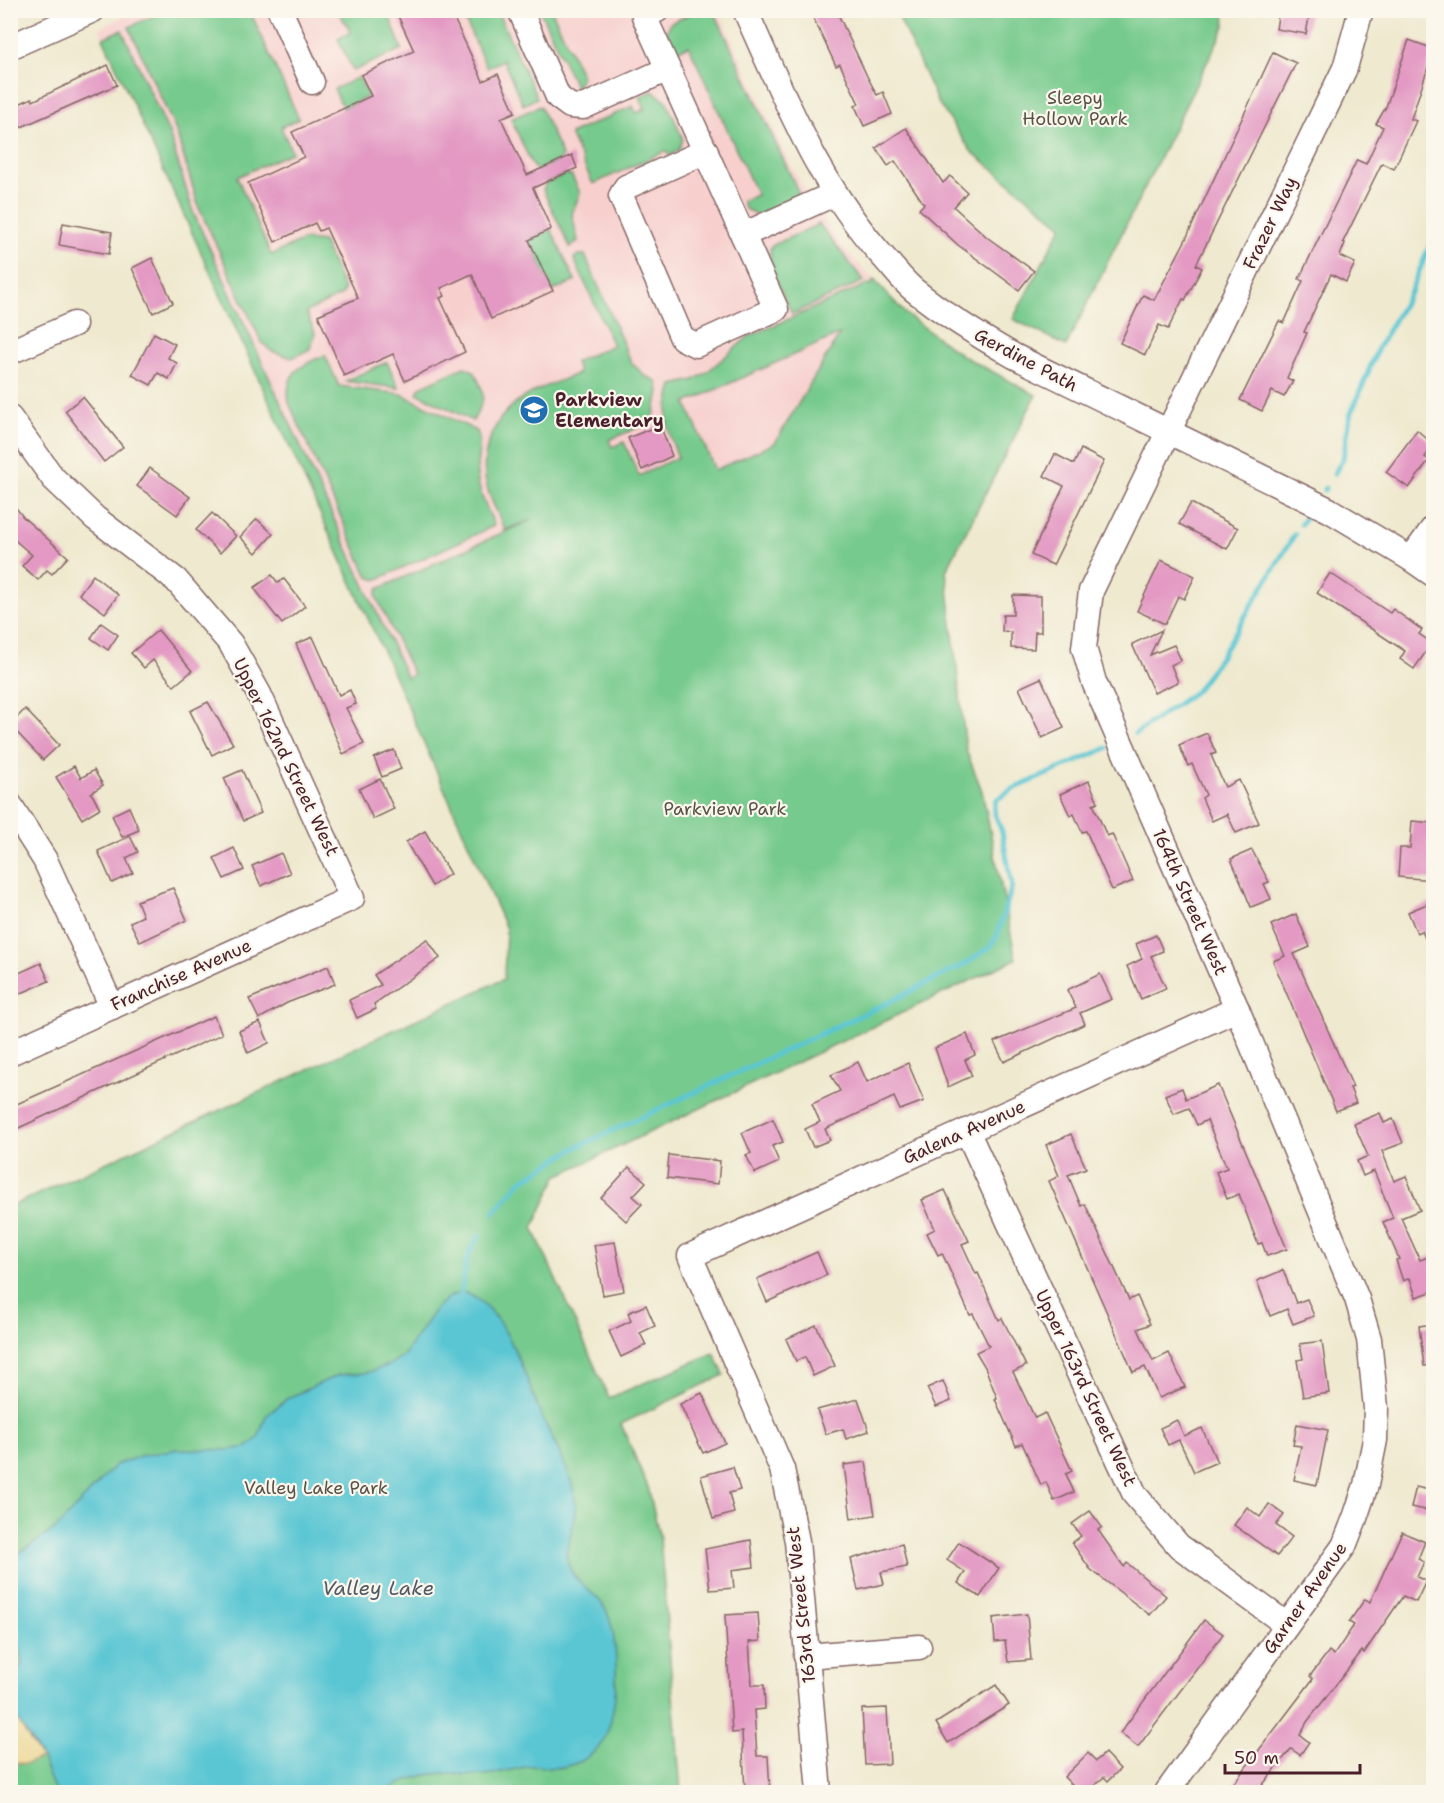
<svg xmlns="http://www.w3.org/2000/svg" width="1444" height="1803" font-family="'Shantell Sans',sans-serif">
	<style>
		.built { fill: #f7d0ce }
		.green { fill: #77ca8d; stroke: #60745c; stroke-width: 1.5; fill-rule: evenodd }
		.sand { fill: #eeda9e; stroke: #9c7c64; stroke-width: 1.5 }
		.water { fill: #5ac6d3; stroke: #52727f; stroke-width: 1.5 }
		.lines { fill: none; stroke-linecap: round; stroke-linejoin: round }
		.stream { stroke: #5ac6d3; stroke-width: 5 }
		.building { fill: #e399c3 }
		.minor-casing { stroke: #846664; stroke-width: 27 }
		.minor { stroke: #fff; stroke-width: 24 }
		.labels { text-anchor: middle; stroke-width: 4.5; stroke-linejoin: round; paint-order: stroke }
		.park-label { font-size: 18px; fill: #585248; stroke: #fbf7ec }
		.street-label { font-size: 18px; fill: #4a1f2b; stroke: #fbf7ec }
		.poi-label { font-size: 18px; font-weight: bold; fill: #4a1f2b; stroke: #fbf7ec; text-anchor: start }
		.water-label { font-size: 20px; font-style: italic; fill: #505966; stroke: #fbf7ec }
	</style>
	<rect width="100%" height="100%" fill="#fbf7ec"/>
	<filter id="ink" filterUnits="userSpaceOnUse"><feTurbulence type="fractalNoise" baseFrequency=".0167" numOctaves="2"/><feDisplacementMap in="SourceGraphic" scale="12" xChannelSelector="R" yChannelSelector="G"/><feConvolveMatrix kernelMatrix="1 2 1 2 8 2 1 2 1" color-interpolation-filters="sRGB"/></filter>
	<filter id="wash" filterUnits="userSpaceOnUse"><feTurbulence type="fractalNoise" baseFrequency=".008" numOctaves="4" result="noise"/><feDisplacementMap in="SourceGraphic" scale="24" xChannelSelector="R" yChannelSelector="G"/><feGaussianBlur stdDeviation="1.35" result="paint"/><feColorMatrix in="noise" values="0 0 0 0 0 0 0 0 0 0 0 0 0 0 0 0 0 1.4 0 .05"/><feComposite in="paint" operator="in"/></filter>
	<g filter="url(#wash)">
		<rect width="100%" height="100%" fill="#efe9cf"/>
		<polygon class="built" points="138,10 719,11 789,163 839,243 874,280 719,535 397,682 99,28"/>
		<g class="green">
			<polygon points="164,11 250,11 299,119 281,127 292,152 237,177 271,255 304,240 323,242 344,289 342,295 306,312 315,333 310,349 292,358 271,351 261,341 199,208 176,131 129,27"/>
			<polygon points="338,11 387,11 402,49 353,71 338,39 351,32"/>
			<polygon points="468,11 497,11 537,98 523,105 503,60 487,68 466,22 472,19"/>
			<polygon points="540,11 552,11 582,76 576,88"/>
			<polygon points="697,11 714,11 798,191 799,196 758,215 745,209 742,201 757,195 689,46 674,52 666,37 670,23"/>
			<polygon points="896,11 1224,11 1225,26 1066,346 1013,319 1062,226 971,151 937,101"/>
			<path d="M 122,30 L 169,133 L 193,212 L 407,678 L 413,674 L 376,596 L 378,589 L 531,520 L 505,530 C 499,516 491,501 487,487 C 478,453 494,416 523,398 C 540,387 561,381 579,373 L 575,362 L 613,345 L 574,259 L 578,255 L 585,255 L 631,362 L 645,376 L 657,381 L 659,391 L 653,421 L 609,440 L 612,447 L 624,442 L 639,476 L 678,457 C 665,427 664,417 673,385 L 694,380 L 706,373 L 748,337 L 868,284 L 870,286 L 874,280 L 907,315 L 963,356 L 1036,395 L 946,571 L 966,750 L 982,791 L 1016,959 L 557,1176 L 533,1228 L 609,1398 L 714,1353 L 724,1375 L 621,1424 L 648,1487 L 660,1538 L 681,1792 L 11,1792 L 10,1207 L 504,979 L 506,929 L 397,682 L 103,38 ZM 840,334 L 775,443 L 715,470 L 686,403 Z"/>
			<polygon points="359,77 368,97 343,108 334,89"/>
			<polygon points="652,91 666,100 683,139 679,150 669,156 666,151 593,184 570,134 633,106 636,113 645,109 640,97"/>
			<polygon points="540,106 562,155 560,160 538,171 533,167 511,119"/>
			<polygon points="566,174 572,176 580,193 572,214 578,241 570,247 543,190 546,183"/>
			<path d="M 819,224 L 864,281 L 792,314 C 784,294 765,268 771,246 Z"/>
			<polygon points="551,229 575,281 553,291 529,240"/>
			<path d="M 325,355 L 339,386 L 401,394 L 477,431 C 483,444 476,458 477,473 C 478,492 487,508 494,524 L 492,527 L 376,580 L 368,577 L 289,403 C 284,371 301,366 325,355 Z"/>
			<polygon points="387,362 399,388 345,381"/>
			<path d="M 464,367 L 474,371 C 486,396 486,397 473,421 L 417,393 L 420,387 Z"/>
		</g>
		<polygon class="sand" points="12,1673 16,1674 13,1702 25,1733 42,1758 25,1764 11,1762"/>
		<path class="water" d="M 461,1292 C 505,1302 526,1380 542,1417 C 555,1445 573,1474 576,1505 C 578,1525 563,1543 568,1563 C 572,1582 596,1592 605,1608 C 621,1637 621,1723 598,1748 C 585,1762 569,1768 550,1768 C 544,1768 538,1765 532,1766 C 515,1768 500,1774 483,1775 C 466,1777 450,1771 433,1774 C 414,1776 400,1784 383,1792 L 55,1792 L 42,1758 L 16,1717 L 13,1702 L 16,1674 L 22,1664 L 21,1652 L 11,1631 L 11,1558 L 57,1528 L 115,1465 L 140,1456 L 177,1449 L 229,1450 L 247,1447 L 258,1438 L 266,1416 L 288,1398 L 338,1375 L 366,1373 L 389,1365 L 404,1355 L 437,1307 L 449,1297 Z"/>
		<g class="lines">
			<g class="stream">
				<polyline points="1334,474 1343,459 1350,416 1378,348 1411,291 1434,235"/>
				<polyline points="1324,490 1325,488"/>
				<polyline points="1301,524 1306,517"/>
				<polyline points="1135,734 1196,691 1221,656 1295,534"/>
				<polyline points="494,1213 520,1182 577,1147 883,1005 967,963 990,947 997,936 1012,886 1002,832 994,811 996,800 1011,790 1107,748"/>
				<polyline points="461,1292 468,1255 479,1236"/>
			</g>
		</g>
		<g id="blocks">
			<g class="building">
				<polygon points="410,10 450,10 483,81 498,74 515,112 501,118 527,175 572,155 577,168 533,188 551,229 529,240 553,291 491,319 472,274 441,288 445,296 440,298 465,352 405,381 393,354 344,376 318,315 358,298 326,228 319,231 315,223 275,242 248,183 304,157 292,132 371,96 361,75 414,51 398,16"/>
				<polygon points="826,10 836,10 867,76 877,95 883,92 892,114 864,126 855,106 859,104 840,64 836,66 813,17"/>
				<polygon points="1279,10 1310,12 1306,34 1276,29"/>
				<polygon points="1409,40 1434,49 1411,119 1416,121 1394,169 1382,163 1343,242 1345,243 1340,256 1355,263 1346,282 1331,274 1304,332 1307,333 1287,378 1293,381 1284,397 1272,391 1262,411 1240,400 1279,321 1284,323 1303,281 1299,279 1357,160 1366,164 1383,127 1376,124 1386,107"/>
				<polygon points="1273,52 1296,63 1196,265 1202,268 1185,300 1183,299 1168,329 1159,325 1145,355 1120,343 1143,295 1154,300 1185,241"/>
				<polygon points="108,65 117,85 10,132 10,108 32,98 33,101"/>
				<polygon points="906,128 943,183 950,176 967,192 954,207 988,238 1034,271 1019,290 958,245 919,209 924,204 895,161 888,166 876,148"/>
				<polygon points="63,223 112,232 109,254 59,245"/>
				<polygon points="152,258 173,303 153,313 132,268"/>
				<polygon points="154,333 175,344 168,358 177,363 169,379 158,373 151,385 132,375"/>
				<polygon points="83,397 123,447 104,462 65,411"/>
				<polygon points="660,425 672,456 642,470 628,438"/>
				<polygon points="1417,430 1434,445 1425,457 1429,460 1409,488 1386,472"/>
				<polygon points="1081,449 1104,461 1053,565 1031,555 1064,486 1044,476 1055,454 1074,464"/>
				<polygon points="150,468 190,497 177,515 137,486"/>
				<polygon points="10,500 23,517 68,557 52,574 47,570 38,580 22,566 32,555 10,536"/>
				<polygon points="1191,503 1238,528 1227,549 1179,524"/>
				<polygon points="212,513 236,536 220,553 196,530"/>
				<polygon points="257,519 273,534 256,553 240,537"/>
				<polygon points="1161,560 1195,576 1184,599 1178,596 1165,624 1137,611"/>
				<polygon points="1330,573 1390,613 1393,609 1422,630 1419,634 1432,643 1414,669 1400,659 1405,651 1317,593"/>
				<polygon points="93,575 118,595 105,613 79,594"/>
				<polygon points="272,575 278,583 284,579 305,606 282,624 254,588"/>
				<polygon points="1013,595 1041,596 1041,632 1035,632 1034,649 1011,648 1011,632 1002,631 1003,615 1013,615"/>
				<polygon points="101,623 118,635 108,650 91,638"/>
				<polygon points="158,630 192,671 174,686 153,660 144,668 131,653"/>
				<polygon points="1162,630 1150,655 1174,645 1181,660 1171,665 1178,682 1154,693 1132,644"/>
				<polygon points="313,637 339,695 350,690 356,704 346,708 364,744 343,754 296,644"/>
				<polygon points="1041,678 1064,728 1042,738 1019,688"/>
				<polygon points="208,702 233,744 212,755 190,711"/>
				<polygon points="25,709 59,745 43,760 10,725"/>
				<polygon points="1207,733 1216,753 1211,755 1225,787 1239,780 1259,823 1236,833 1227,814 1212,821 1202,798 1206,795 1192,764 1188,766 1179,745"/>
				<polygon points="394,750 401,769 382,777 374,758"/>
				<polygon points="74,766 81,778 94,770 103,785 91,793 100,808 82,819 56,777"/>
				<polygon points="242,770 261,813 243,821 224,778"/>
				<polygon points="380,779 394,809 373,819 359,789"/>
				<polygon points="1089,781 1098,802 1093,804 1107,836 1112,834 1133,881 1112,890 1086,831 1082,832 1074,814 1070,816 1060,794"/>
				<polygon points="129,807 139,830 122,837 112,815"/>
				<polygon points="1412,821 1434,823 1433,880 1398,877 1400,848 1410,848"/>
				<polygon points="425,831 450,874 432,886 406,842"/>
				<polygon points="130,836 138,852 126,858 133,873 112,883 98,851"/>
				<polygon points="234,848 244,870 224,879 214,858"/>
				<polygon points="1252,850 1269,882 1264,884 1271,899 1251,907 1231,859"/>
				<polygon points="281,853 290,873 261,886 252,866"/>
				<polygon points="173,888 187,920 140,942 130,922 143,916 137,901"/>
				<polygon points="1434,901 1434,959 1422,931 1417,933 1408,912"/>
				<polygon points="1296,914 1310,947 1294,954 1353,1087 1350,1088 1356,1103 1336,1111 1273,961 1285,956 1271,925"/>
				<polygon points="1156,935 1163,951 1151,956 1166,988 1141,999 1127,966 1142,959 1136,944"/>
				<polygon points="427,939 440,958 374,1004 376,1009 357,1018 349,1000 381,985 374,975"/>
				<polygon points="41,963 49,981 10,998 10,977"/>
				<polygon points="328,966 335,984 287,1003 259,1019 249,999"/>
				<polygon points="1100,974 1112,999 1080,1013 1085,1024 1004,1062 994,1042 1076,1008 1067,990"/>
				<polygon points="214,1016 222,1034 10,1132 10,1107"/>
				<polygon points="260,1022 269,1043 248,1053 239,1031"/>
				<polygon points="967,1034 975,1055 965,1060 972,1076 948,1087 935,1048"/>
				<polygon points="858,1062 867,1082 908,1063 924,1101 900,1110 894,1097 825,1129 830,1140 813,1147 805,1129 820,1122 812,1104 840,1091 831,1075"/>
				<polygon points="1218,1085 1287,1249 1267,1256 1262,1243 1258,1244 1239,1194 1227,1199 1216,1172 1227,1168 1207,1120 1197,1125 1189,1108 1174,1114 1165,1095 1182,1088 1186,1099"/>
				<polygon points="1380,1113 1384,1123 1393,1119 1403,1143 1382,1151 1394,1181 1406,1176 1420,1210 1401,1218 1420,1260 1434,1255 1434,1291 1416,1297 1410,1278 1403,1281 1396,1260 1399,1259 1383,1222 1393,1218 1374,1171 1363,1176 1357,1161 1368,1156 1354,1124"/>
				<polygon points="773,1119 783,1142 772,1146 779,1162 755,1173 746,1155 751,1153 742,1133"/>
				<polygon points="1071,1134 1086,1168 1068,1175 1081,1206 1085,1204 1129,1300 1137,1296 1150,1324 1138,1329 1153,1361 1169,1353 1185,1387 1159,1398 1145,1367 1133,1372 1049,1181 1059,1176 1046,1145"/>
				<polygon points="669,1155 720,1161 718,1184 667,1178"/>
				<polygon points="629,1167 646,1182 633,1196 642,1204 626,1221 601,1198"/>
				<polygon points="945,1190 969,1241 962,1244 976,1274 978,1273 999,1320 1002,1318 1026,1366 1013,1372 1035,1418 1045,1413 1072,1471 1066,1474 1074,1492 1054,1501 1046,1482 1041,1485 1022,1443 1016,1446 995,1399 997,1398 985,1367 976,1352 989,1346 973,1314 970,1315 942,1253 938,1255 927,1233 935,1229 922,1200"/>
				<polygon points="615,1242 624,1291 603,1295 594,1245"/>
				<polygon points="817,1252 827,1275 767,1302 757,1279"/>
				<polygon points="1283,1270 1296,1303 1307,1299 1314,1316 1293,1324 1287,1309 1270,1316 1257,1281"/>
				<polygon points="646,1305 655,1326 640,1333 646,1345 621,1357 609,1331 631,1321 628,1313"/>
				<polygon points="1434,1324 1434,1365 1424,1366 1419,1326"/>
				<polygon points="816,1325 835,1366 813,1376 805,1357 796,1361 786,1339"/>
				<polygon points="1322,1341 1329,1393 1303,1397 1297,1360 1303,1359 1300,1344"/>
				<polygon points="943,1381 951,1401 936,1407 927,1388"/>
				<polygon points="702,1393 725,1443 703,1453 680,1404"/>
				<polygon points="858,1399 869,1431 846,1439 843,1429 826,1434 817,1410"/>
				<polygon points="1177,1420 1184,1436 1202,1428 1217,1462 1194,1472 1179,1440 1168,1445 1160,1428"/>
				<polygon points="1297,1424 1328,1430 1317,1485 1294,1480 1301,1446 1293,1445"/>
				<polygon points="866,1462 875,1515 851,1519 844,1465"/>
				<polygon points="733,1467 740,1490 729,1493 734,1513 713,1519 701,1476"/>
				<polygon points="1416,1487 1434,1491 1434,1506 1431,1506 1430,1511 1411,1507"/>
				<polygon points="1269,1504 1284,1515 1276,1525 1292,1537 1277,1556 1234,1525 1247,1507 1260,1517"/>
				<polygon points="1090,1511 1102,1527 1098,1530 1124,1567 1127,1563 1166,1596 1150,1615 1090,1569 1072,1543 1081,1536 1072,1524"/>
				<polygon points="1402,1532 1425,1542 1418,1559 1424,1562 1417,1577 1426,1581 1416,1602 1403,1596 1364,1653 1362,1651 1307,1722 1300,1735 1309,1742 1300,1755 1291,1749 1257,1792 1227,1792 1313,1679 1310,1676 1329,1651 1334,1655 1354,1625 1349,1622 1365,1599 1370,1602"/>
				<polygon points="751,1540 754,1567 732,1570 734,1588 710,1590 705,1549"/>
				<polygon points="959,1542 999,1568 980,1597 958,1583 965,1572 947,1560"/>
				<polygon points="902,1544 907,1567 881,1572 884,1584 858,1590 851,1559"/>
				<polygon points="758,1613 760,1641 749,1642 752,1685 764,1685 765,1709 754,1710 757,1756 768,1756 770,1792 745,1792 742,1732 732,1733 725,1615"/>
				<polygon points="1027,1614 1031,1660 1008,1662 1005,1641 995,1642 993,1618"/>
				<polygon points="1204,1620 1223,1634 1138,1747 1120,1733"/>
				<polygon points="996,1685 1009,1705 948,1743 936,1723"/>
				<polygon points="887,1708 890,1764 865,1765 862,1709"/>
				<polygon points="1088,1753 1096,1761 1105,1753 1120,1769 1108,1781 1104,1777 1087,1792 1079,1792 1064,1777"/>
			</g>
		</g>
	</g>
	<g filter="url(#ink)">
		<use href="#blocks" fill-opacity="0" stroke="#846664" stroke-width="1.5"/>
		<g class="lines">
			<g class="minor-casing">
				<g id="minor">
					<polyline points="280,10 312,82"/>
					<polyline points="520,10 558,97 570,106 583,107 668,69"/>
					<polyline points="657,10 644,16 743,235 834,194"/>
					<path d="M 745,10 C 785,99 820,188 886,260 C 895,270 904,282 914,290 C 945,315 979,336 1014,356 L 1329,510 L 1411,559 L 1434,575"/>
					<polyline points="10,47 93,10"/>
					<polyline points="706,151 626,187 621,196 682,338 696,345 776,309 743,235"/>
					<polyline points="10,352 74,324"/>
					<polyline points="10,418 53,478 95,518 176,580 231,644 259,694 352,898 10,1053"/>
					<polyline points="1411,559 1434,527"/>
					<polyline points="10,805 45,860 112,1007"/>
					<polyline points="967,1131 1135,1495 1179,1546 1287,1625"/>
					<polyline points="806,1656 919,1647"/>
					<polyline points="819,1792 797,1541 782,1469 690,1256 1237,1009"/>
					<polyline points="1167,1792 1344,1546 1355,1518 1366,1485 1375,1440 1376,1408 1369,1339 1357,1299 1237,1009 1094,682 1084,648 1091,591 1345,68 1361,10"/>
				</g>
			</g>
			<use href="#minor" class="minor"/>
		</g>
	</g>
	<defs>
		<g id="school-disc" transform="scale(1.5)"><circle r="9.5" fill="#1f6fb2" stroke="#fbf7ec"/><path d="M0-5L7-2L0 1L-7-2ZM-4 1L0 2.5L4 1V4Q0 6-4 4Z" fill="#fff"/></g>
	</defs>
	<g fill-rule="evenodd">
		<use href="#school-disc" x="534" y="410"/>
	</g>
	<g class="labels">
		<g class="park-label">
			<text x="1075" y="104">Sleepy<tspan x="1075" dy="21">Hollow Park</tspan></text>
			<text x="725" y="815">Parkview Park</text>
			<text x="316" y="1494">Valley Lake Park</text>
		</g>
		<g class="street-label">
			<text transform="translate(1270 223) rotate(-64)" y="6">Frazer Way</text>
			<text transform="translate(1026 360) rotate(28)" y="6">Gerdine Path</text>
			<text transform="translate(286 757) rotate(64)" y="6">Upper 162nd Street West</text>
			<text transform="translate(1190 902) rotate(66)" y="6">164th Street West</text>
			<text transform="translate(181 975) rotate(-24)" y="6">Franchise Avenue</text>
			<text transform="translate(964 1132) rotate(-24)" y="6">Galena Avenue</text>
			<text transform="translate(1086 1388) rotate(65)" y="6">Upper 163rd Street West</text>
			<text transform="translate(1305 1598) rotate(-55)" y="6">Garner Avenue</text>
			<text transform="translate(801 1605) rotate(-96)" y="6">163rd Street West</text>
		</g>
		<g class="poi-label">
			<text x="555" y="406">Parkview<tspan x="555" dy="21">Elementary</tspan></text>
		</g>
		<g class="water-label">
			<text x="378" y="1595">Valley Lake</text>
		</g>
	</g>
	<rect width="1444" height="1803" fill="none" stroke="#fbf7ec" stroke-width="36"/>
	<path d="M1225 1764v9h135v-9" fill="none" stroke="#4a1f2b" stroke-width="3"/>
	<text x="1234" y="1764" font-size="18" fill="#4a1f2b" stroke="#fbf7ec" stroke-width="4.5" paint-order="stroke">50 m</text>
</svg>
